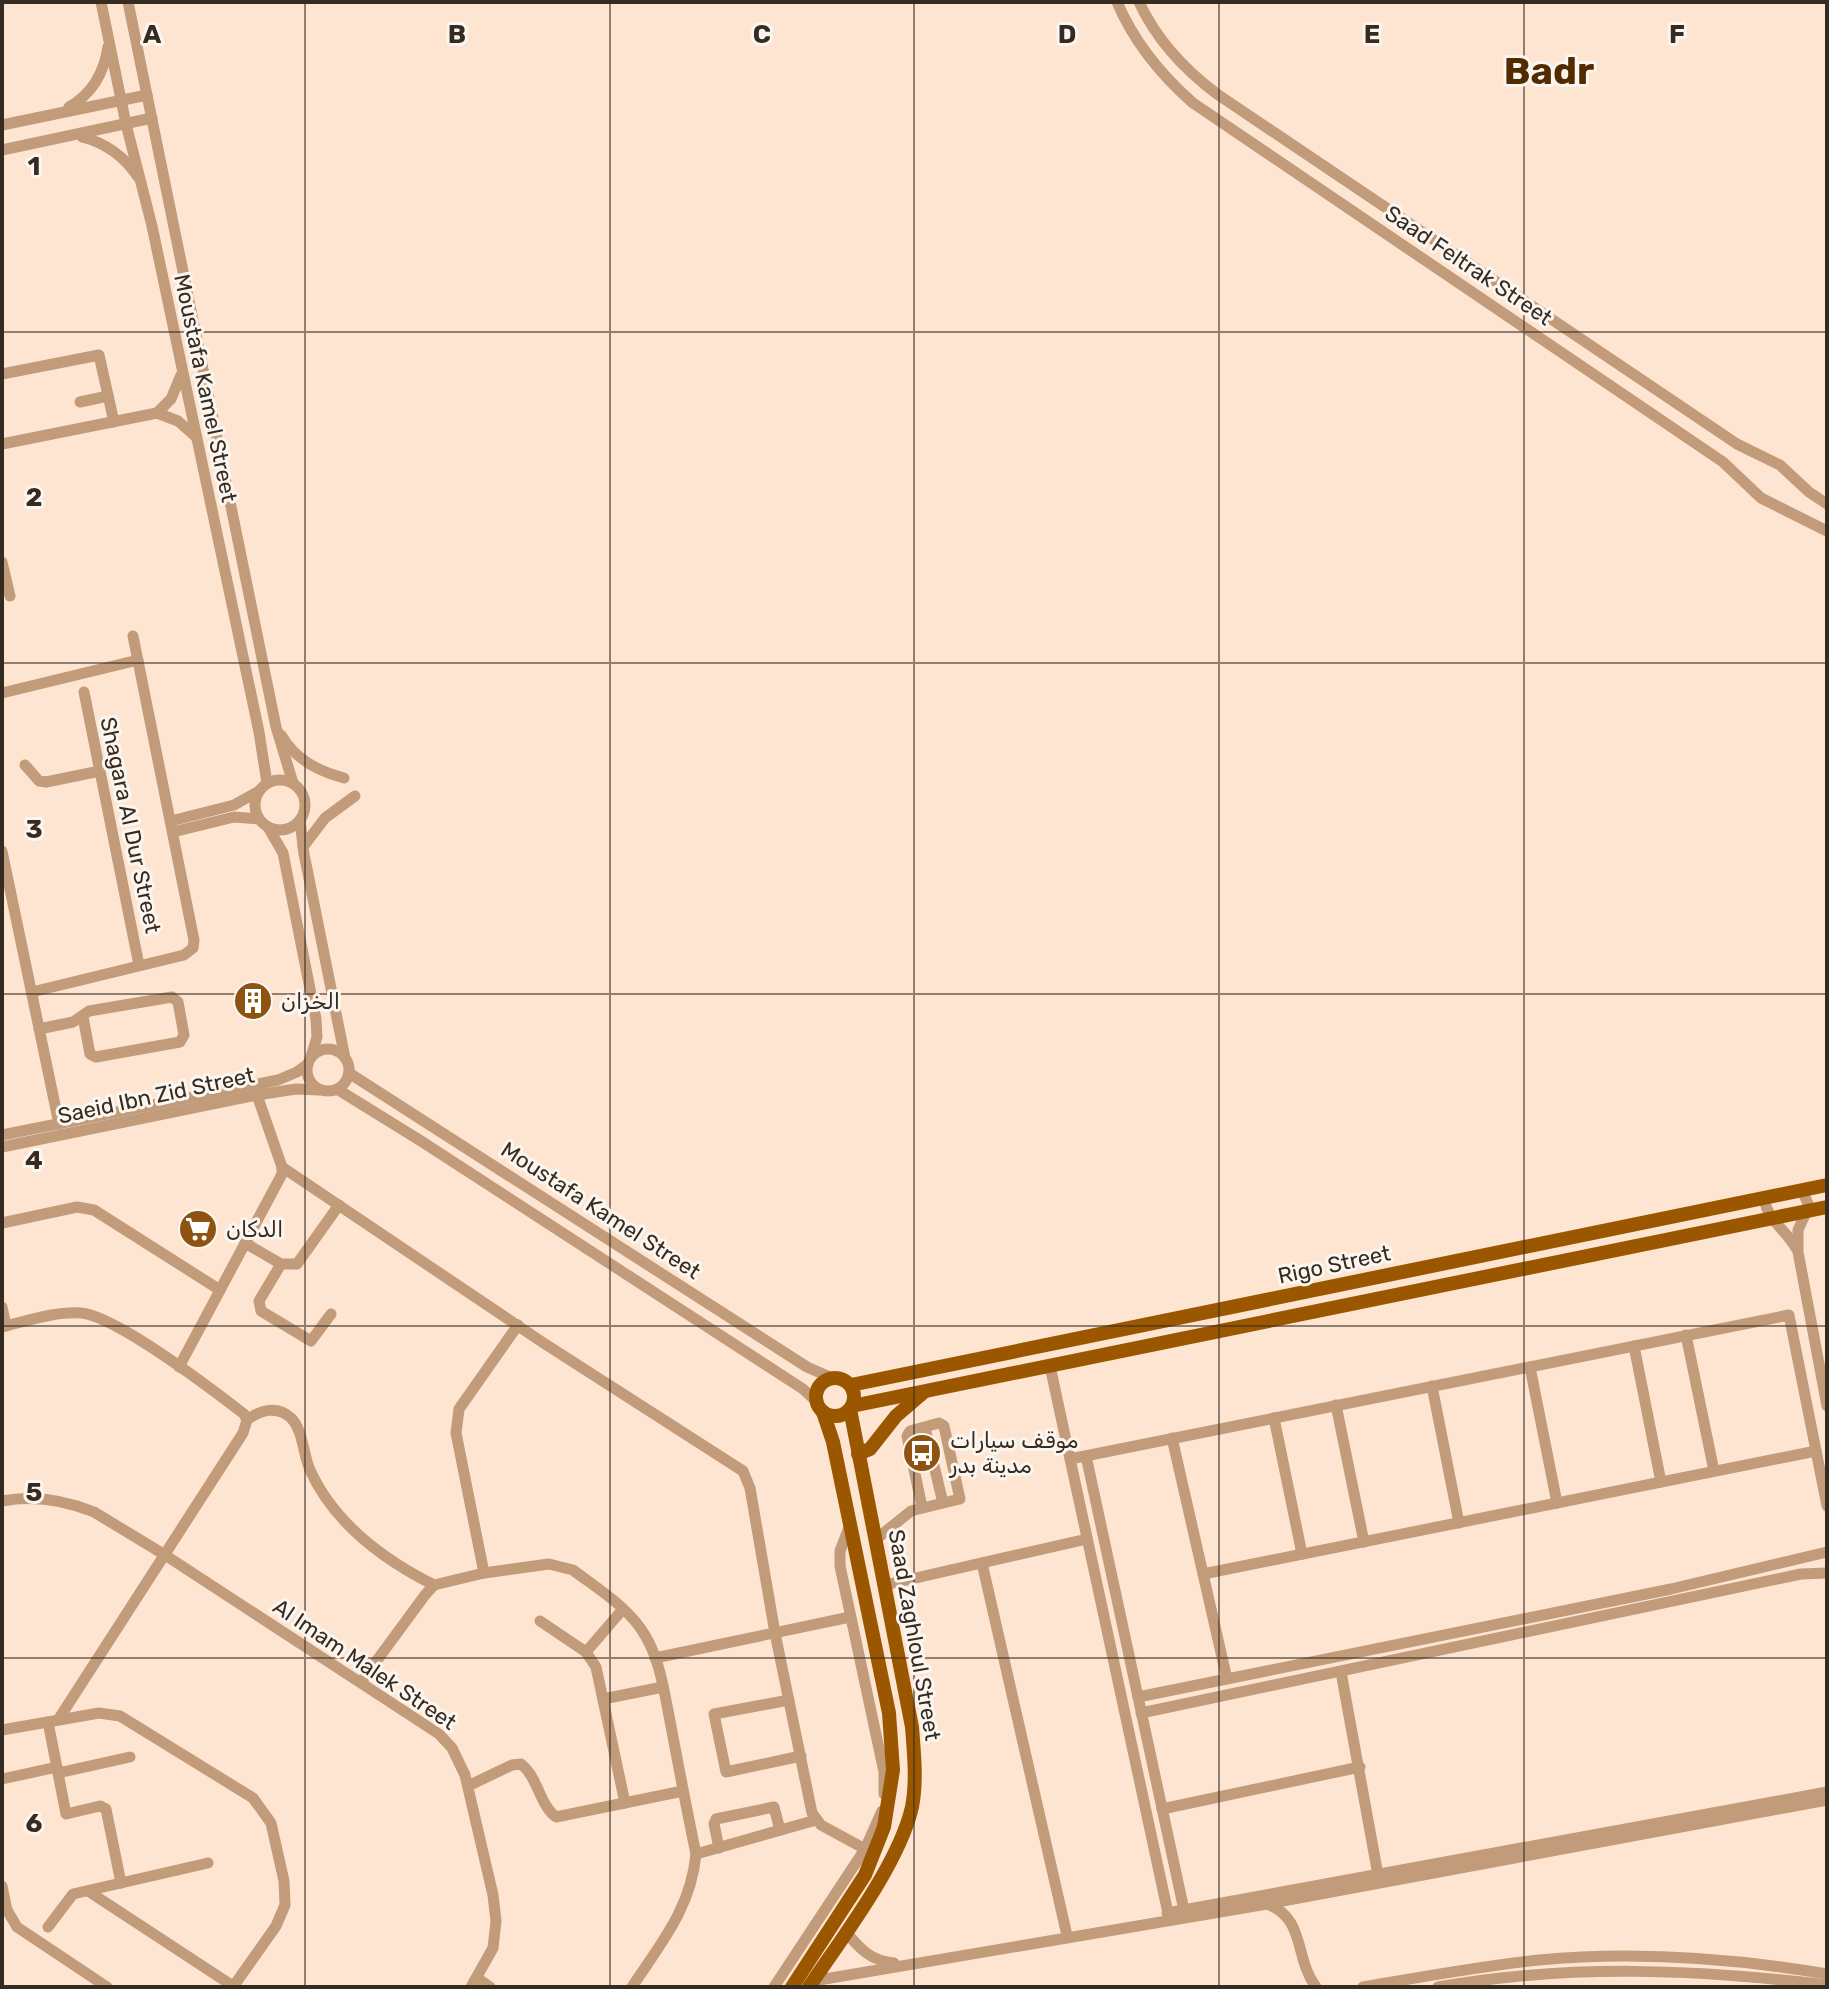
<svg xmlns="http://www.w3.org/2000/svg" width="1829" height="1989" font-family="Rubik,Cairo,sans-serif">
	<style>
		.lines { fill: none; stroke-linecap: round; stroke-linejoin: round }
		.minor { stroke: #c29b7a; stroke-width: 11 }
		.major { stroke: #9b5700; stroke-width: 14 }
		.grid { fill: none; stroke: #362b21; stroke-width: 2; stroke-opacity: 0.55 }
		.labels { text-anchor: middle; stroke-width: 6; stroke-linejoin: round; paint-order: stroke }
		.street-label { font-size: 22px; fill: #362b21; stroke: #fcf6f1 }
		.poi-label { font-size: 22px; fill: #362b21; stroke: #fcf6f1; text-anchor: start }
		.town-label { font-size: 38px; font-weight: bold; fill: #532b00; stroke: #fcf6f1 }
		.grid-label { font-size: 26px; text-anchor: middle; font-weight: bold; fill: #362b21; stroke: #fcf6f1; stroke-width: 6; stroke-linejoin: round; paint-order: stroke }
	</style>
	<rect width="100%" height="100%" fill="#fde5d1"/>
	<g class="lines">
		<g class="minor">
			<polyline points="101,2 126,124 152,226 259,732 267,783"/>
			<polyline points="128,2 276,727 293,783"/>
			<path d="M 1117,2 C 1134,42 1160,74 1193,103 L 1723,462 L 1761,498 L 1827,531"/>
			<path d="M 1139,2 C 1156,39 1185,70 1217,94 L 1737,444 L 1780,465 L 1809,492 L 1827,504"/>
			<path d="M 69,107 C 92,94 104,73 108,47"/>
			<polyline points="2,125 147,95"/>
			<path d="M 82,137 C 106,143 124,156 138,177"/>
			<polyline points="2,150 152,118"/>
			<polyline points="2,374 99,355 114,422"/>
			<polyline points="80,402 108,396"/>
			<polyline points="157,413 171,399 181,375"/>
			<polyline points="2,444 157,413 178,421 195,436"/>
			<polyline points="2,562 10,596"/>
			<polyline points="84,692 139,965"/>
			<polyline points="2,693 138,660"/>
			<path d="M 281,735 C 295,759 317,771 344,778"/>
			<polyline points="25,765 39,781 46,782 100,771"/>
			<circle cx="280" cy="805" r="25"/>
			<polyline points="300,820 304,854 345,1058"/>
			<polyline points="171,821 234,805 259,791"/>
			<polyline points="268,827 283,853 316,1019 317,1037 311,1057"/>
			<polyline points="173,832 234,817 259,819"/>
			<polyline points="303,847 325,818 355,796"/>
			<polyline points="2,851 59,1124"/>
			<polyline points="32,992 184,955 193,948 194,940 133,636"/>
			<polyline points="39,1029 73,1022 89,1011 172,997 178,1002 184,1035 180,1042 96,1057 90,1054 83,1017"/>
			<circle cx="328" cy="1070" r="21"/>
			<polyline points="349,1073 807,1367 832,1378"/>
			<polyline points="337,1089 421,1141 803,1389 816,1401"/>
			<polyline points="2,1135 278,1080 297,1072 308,1064"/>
			<polyline points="2,1147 257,1095 296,1089 319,1090"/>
			<polyline points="282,1167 542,1342 743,1471 750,1488 775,1633 812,1813 821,1825 865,1849"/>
			<polyline points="1802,1190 1809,1206 1798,1230 1798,1252 1827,1406"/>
			<path d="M 1764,1198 C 1768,1222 1784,1227 1796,1248"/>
			<polyline points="2,1223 77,1207 94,1210 220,1290"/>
			<polyline points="245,1243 281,1264 297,1264 339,1205"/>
			<polyline points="281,1264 259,1301 261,1311 311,1341 331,1314"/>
			<polyline points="2,1307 6,1326"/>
			<path d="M 2,1327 C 27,1321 56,1311 81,1313 C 116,1316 213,1390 244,1414 L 247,1420 L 243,1433 L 58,1720"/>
			<polyline points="1686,1335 1714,1471"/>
			<polyline points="1634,1346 1661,1482"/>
			<polyline points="1050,1366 1168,1913"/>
			<polyline points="179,1367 282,1174 282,1167 257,1095"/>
			<polyline points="1530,1367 1557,1503"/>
			<polyline points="1432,1386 1459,1523"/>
			<polyline points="1336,1405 1364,1542"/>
			<polyline points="1274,1418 1302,1554"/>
			<path d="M 247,1420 C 260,1410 277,1405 291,1418 C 303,1430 303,1454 310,1470 C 334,1523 384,1560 434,1585"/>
			<polyline points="1172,1438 1227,1679"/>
			<polyline points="1086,1456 1184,1910"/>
			<polyline points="1070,1459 1789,1315 1827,1506"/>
			<path d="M 2,1501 C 34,1495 64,1500 94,1512 L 165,1555 L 439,1734 L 452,1748 L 465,1775 L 493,1895 L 496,1921 L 493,1948 L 471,1987"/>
			<polyline points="922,1507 907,1436 910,1431 939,1423 944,1426 960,1499 943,1503"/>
			<polyline points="850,1525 840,1551 840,1566 884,1772 884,1794"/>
			<polyline points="875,1540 911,1511 943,1503 925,1428"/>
			<polyline points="982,1563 1066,1931"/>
			<polyline points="484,1573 456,1433 459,1409 518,1325"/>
			<polyline points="1203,1574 1816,1451"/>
			<polyline points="885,1585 1087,1539"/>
			<polyline points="540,1621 586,1652 596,1667 625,1803"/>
			<polyline points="586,1652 623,1609"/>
			<polyline points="655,1658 850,1617"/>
			<polyline points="1341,1672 1378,1875"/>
			<path d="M 361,1682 L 425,1595 L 434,1585 L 484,1573 L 549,1564 L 573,1570 C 598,1589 630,1608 646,1637 C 661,1663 665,1697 671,1726 C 679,1769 687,1811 696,1854 C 691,1908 661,1943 632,1987"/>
			<polyline points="1138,1697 1671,1589 1827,1552"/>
			<polyline points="603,1699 663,1687"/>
			<polyline points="789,1700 714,1714 726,1772 801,1756"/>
			<polyline points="1141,1713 1801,1574 1827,1573"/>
			<polyline points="48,1722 66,1814 100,1806 106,1809 121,1883"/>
			<polyline points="2,1730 99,1713 120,1716 253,1798 271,1823 284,1881 285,1905 276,1926 233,1987"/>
			<polyline points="58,1773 130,1757"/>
			<polyline points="2,1779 57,1767"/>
			<path d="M 468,1786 L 512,1765 L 521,1764 C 538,1777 539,1804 556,1817 L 683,1791"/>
			<polyline points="1162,1809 1360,1767"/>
			<polyline points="719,1848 714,1824 716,1819 774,1807 780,1830"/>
			<polyline points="696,1854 816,1820"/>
			<polyline points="2,1886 7,1910 17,1927 107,1987"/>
			<polyline points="88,1891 233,1986"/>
			<path d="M 1267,1904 C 1306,1918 1294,1958 1316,1987"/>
			<polyline points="1167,1913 1827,1792"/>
			<polyline points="48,1927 73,1894 208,1863"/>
			<path d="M 846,1932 C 860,1949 871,1961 894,1963"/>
			<polyline points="477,1978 490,1987"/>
			<polyline points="813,1981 1267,1904 1827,1800"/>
			<polyline points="774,1987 865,1849 882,1811"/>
			<path d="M 1363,1987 C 1421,1977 1480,1966 1539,1960 C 1635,1951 1732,1958 1827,1974"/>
			<path d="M 1438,1987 C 1568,1964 1696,1969 1827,1985"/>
		</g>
		<g class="major">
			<circle cx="835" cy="1397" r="19"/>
			<polyline points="851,1385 1827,1185"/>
			<polyline points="852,1406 1827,1207"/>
			<polyline points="858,1454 870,1449 896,1416 924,1392"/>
			<polyline points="792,1987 865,1875 884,1827 893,1770 889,1713 833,1442 823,1412"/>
			<path d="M 809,1987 C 842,1938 899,1864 912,1807 C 917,1781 914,1753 912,1727 L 850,1409"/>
		</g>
	</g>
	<path class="grid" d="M 305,2 L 305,1987M 610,2 L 610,1987M 914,2 L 914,1987M 1219,2 L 1219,1987M 1524,2 L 1524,1987M 2,332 L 1827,332M 2,663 L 1827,663M 2,994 L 1827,994M 2,1326 L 1827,1326M 2,1658 L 1827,1658"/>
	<defs>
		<g id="building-disc" transform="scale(2)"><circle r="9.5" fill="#8e5311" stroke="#fcf6f1"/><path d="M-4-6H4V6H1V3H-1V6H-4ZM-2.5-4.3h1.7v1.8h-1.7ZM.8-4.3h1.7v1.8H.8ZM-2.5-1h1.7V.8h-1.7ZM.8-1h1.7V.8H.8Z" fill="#fff"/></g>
		<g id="supermarket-disc" transform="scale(2)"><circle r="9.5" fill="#8e5311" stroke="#fcf6f1"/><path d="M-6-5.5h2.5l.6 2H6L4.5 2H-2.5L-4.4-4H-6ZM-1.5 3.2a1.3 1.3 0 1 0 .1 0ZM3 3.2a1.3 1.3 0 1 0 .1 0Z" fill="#fff"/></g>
		<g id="bus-disc" transform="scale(2)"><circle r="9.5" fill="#8e5311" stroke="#fcf6f1"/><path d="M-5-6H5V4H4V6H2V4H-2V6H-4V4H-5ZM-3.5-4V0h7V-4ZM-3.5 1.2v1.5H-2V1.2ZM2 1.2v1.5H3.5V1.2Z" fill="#fff"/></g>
	</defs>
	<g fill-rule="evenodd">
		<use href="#building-disc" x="253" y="1001"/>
		<use href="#supermarket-disc" x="198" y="1229"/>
		<use href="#bus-disc" x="922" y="1453"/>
	</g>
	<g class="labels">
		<g class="street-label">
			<text transform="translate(1469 265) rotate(34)" y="8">Saad Feltrak Street</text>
			<text transform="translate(206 388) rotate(78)" y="8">Moustafa Kamel Street</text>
			<text transform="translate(131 825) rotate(78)" y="8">Shagara Al Dur Street</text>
			<text transform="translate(156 1095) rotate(-12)" y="8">Saeid Ibn Zid Street</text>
			<text transform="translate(601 1210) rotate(33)" y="8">Moustafa Kamel Street</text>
			<text transform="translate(1334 1264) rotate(-12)" y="8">Rigo Street</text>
			<text transform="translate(915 1635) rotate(80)" y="8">Saad Zaghloul Street</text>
			<text transform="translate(365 1664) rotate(34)" y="8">Al Imam Malek Street</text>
		</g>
		<g class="poi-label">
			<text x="281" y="1009">الخزان</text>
			<text x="226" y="1237">الدكان</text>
			<text x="950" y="1448">موقف سيارات<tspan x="950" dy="25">مدينة بدر</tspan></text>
		</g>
		<g class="town-label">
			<text x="1549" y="84">Badr</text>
		</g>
	</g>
	<g class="grid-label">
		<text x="152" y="43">A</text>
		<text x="457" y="43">B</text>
		<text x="762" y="43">C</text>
		<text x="1067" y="43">D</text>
		<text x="1372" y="43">E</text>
		<text x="1677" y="43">F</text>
		<text x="34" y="175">1</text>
		<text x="34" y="506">2</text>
		<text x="34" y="838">3</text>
		<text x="34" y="1169">4</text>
		<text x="34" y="1501">5</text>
		<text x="34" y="1832">6</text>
	</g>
	<rect width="1829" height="1989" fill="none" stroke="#362b21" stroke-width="8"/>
</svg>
